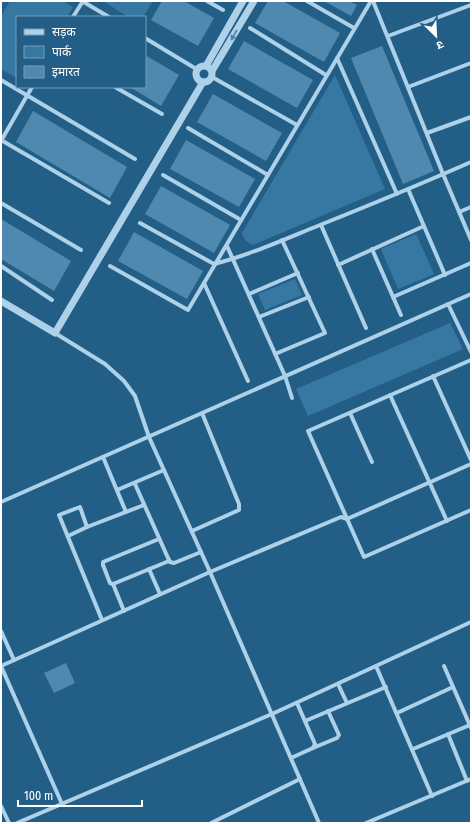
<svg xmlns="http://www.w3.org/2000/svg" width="472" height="824" font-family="'Fira Sans Condensed','Noto Sans Devanagari',sans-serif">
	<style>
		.green { fill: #3778a3 }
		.building { fill: #5089b0 }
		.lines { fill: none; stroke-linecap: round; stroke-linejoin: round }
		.minor { stroke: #add1e9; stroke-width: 4 }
		.tertiary { stroke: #add1e9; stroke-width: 7 }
		.oneway { fill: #4c80a4 }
	</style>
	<rect width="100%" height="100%" fill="#235e86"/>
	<g class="green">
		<polygon points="10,1 63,1 73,7 67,17 17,17 17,78 1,69 1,16"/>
		<polygon points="103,1 153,1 143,17 128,17"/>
		<path d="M 335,75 L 385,189 L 253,245 C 247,242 244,240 242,233 Z"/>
		<polygon points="416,234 434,274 398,289 381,249"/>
		<polygon points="295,279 302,295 265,310 258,294"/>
		<polygon points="450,323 463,349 308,416 296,389"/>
	</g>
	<g class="building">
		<polygon points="162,1 184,1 214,18 198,46 151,20"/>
		<polygon points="268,1 283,1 340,33 324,62 255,23"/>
		<polygon points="324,1 349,1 357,5 351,16"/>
		<polygon points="244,41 313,80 297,108 228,69"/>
		<polygon points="382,46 434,171 403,184 351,58"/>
		<polygon points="145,55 179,75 161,106 130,87 145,87"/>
		<polygon points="213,94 282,133 266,161 197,122"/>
		<polygon points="33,111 127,167 110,198 16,142"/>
		<polygon points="186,140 255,179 239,207 170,169"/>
		<polygon points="161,186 230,225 214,253 145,214"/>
		<polygon points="1,219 71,261 54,291 1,259"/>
		<polygon points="134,232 203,271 187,299 118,261"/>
		<polygon points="66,663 75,683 54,693 44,673"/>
	</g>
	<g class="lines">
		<g class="minor">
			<polyline points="82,1 109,17"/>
			<polyline points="207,1 223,10"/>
			<polyline points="307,1 354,28"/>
			<polyline points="373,1 443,174 471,240"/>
			<polyline points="73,17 83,1"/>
			<polyline points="250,28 326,75"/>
			<polyline points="388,36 471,5"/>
			<polyline points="145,38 198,70"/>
			<polyline points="337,58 397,194"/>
			<polyline points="212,77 297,125"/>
			<polyline points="1,80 135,159"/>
			<polyline points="115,87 162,114"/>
			<polyline points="408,87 471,63"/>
			<polyline points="188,128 268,175"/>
			<polyline points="427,133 471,117"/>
			<polyline points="1,140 109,203"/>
			<polyline points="1,141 32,87"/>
			<polyline points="163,175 241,220"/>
			<polyline points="408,189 445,275"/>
			<polyline points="1,203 81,250"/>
			<polyline points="459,212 471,207"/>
			<path d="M 140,223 L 214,264 C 250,255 285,239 320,225 C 370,205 421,184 471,162"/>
			<polyline points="321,225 366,328"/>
			<polyline points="227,246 285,376 292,398"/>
			<polyline points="372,249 401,315"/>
			<polyline points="338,265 424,226"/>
			<polyline points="1,266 52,300"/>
			<polyline points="110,266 188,310 371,1"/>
			<polyline points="204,283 248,381"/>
			<polyline points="249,294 298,273"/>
			<polyline points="393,297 471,263"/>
			<polyline points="448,304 471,352"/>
			<polyline points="259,317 309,297"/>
			<polyline points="55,333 105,364 124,381 135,396 149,437 210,572 319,823"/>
			<polyline points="275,354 325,333 282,240"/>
			<polyline points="471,360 308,431 364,557 471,510"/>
			<polyline points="433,376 471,460"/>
			<polyline points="390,395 447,521"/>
			<polyline points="350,413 372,462"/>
			<polyline points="103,457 126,512"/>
			<polyline points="135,484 168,558 170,562 174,563 201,552"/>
			<polyline points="117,490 164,470"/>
			<polyline points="1,502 471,294"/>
			<polyline points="87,527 80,507 59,515 102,620"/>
			<polyline points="192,531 239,510 239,504 202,413"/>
			<polyline points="68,536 87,527 144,505"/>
			<polyline points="159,539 103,562 103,565 110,583 113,584 169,561"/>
			<polyline points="149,569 160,594"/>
			<polyline points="113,584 124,611"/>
			<polyline points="1,631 14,660"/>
			<polyline points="1,666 210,572 341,517 347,519 471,464"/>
			<polyline points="1,666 62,804"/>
			<polyline points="376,666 432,796"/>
			<polyline points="444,666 471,728"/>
			<polyline points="338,684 347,703"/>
			<polyline points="397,713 453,687"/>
			<polyline points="305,721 386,687"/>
			<polyline points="448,734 467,781"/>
			<polyline points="313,748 337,738 339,735 328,711"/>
			<polyline points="413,749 470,725"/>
			<polyline points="291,758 313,748 315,744 297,703"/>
			<polyline points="1,806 9,823"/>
			<polyline points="17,823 272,714 471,622"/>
			<polyline points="211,823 300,779"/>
			<polyline points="366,823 471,779"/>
		</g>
		<g class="tertiary">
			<circle cx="204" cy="74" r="8"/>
			<polyline points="206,66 243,1"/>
			<polyline points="212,71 254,1"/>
			<polyline points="1,301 55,333 203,82"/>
		</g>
	</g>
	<defs><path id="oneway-solid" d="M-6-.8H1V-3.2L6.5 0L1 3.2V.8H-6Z"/></defs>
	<use class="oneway" href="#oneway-solid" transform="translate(234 35) rotate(120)"/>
	<rect width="472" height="824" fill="none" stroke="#ffffff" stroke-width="4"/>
	<rect x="16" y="16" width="130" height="72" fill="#235e86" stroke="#7b9eb6"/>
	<rect x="24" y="29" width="20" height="6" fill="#add1e9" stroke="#7b9eb6"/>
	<text x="52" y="36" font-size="12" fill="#ffffff">सड़क</text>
	<rect x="24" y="46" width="20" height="12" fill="#3778a3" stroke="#7b9eb6"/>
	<text x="52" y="56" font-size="12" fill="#ffffff">पार्क</text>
	<rect x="24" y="66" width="20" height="12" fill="#5089b0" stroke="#7b9eb6"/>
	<text x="52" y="76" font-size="12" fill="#ffffff">इमारत</text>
	<g transform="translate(436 36) rotate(156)" stroke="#235e86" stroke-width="3" paint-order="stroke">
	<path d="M0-3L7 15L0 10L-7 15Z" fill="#ffffff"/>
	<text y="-6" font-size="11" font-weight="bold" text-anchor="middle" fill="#ffffff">उ</text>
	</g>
	<path d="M18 800v6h124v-6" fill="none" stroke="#ffffff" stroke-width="2"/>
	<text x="24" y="800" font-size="12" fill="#ffffff" stroke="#235e86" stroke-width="3" paint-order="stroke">100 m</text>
</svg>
